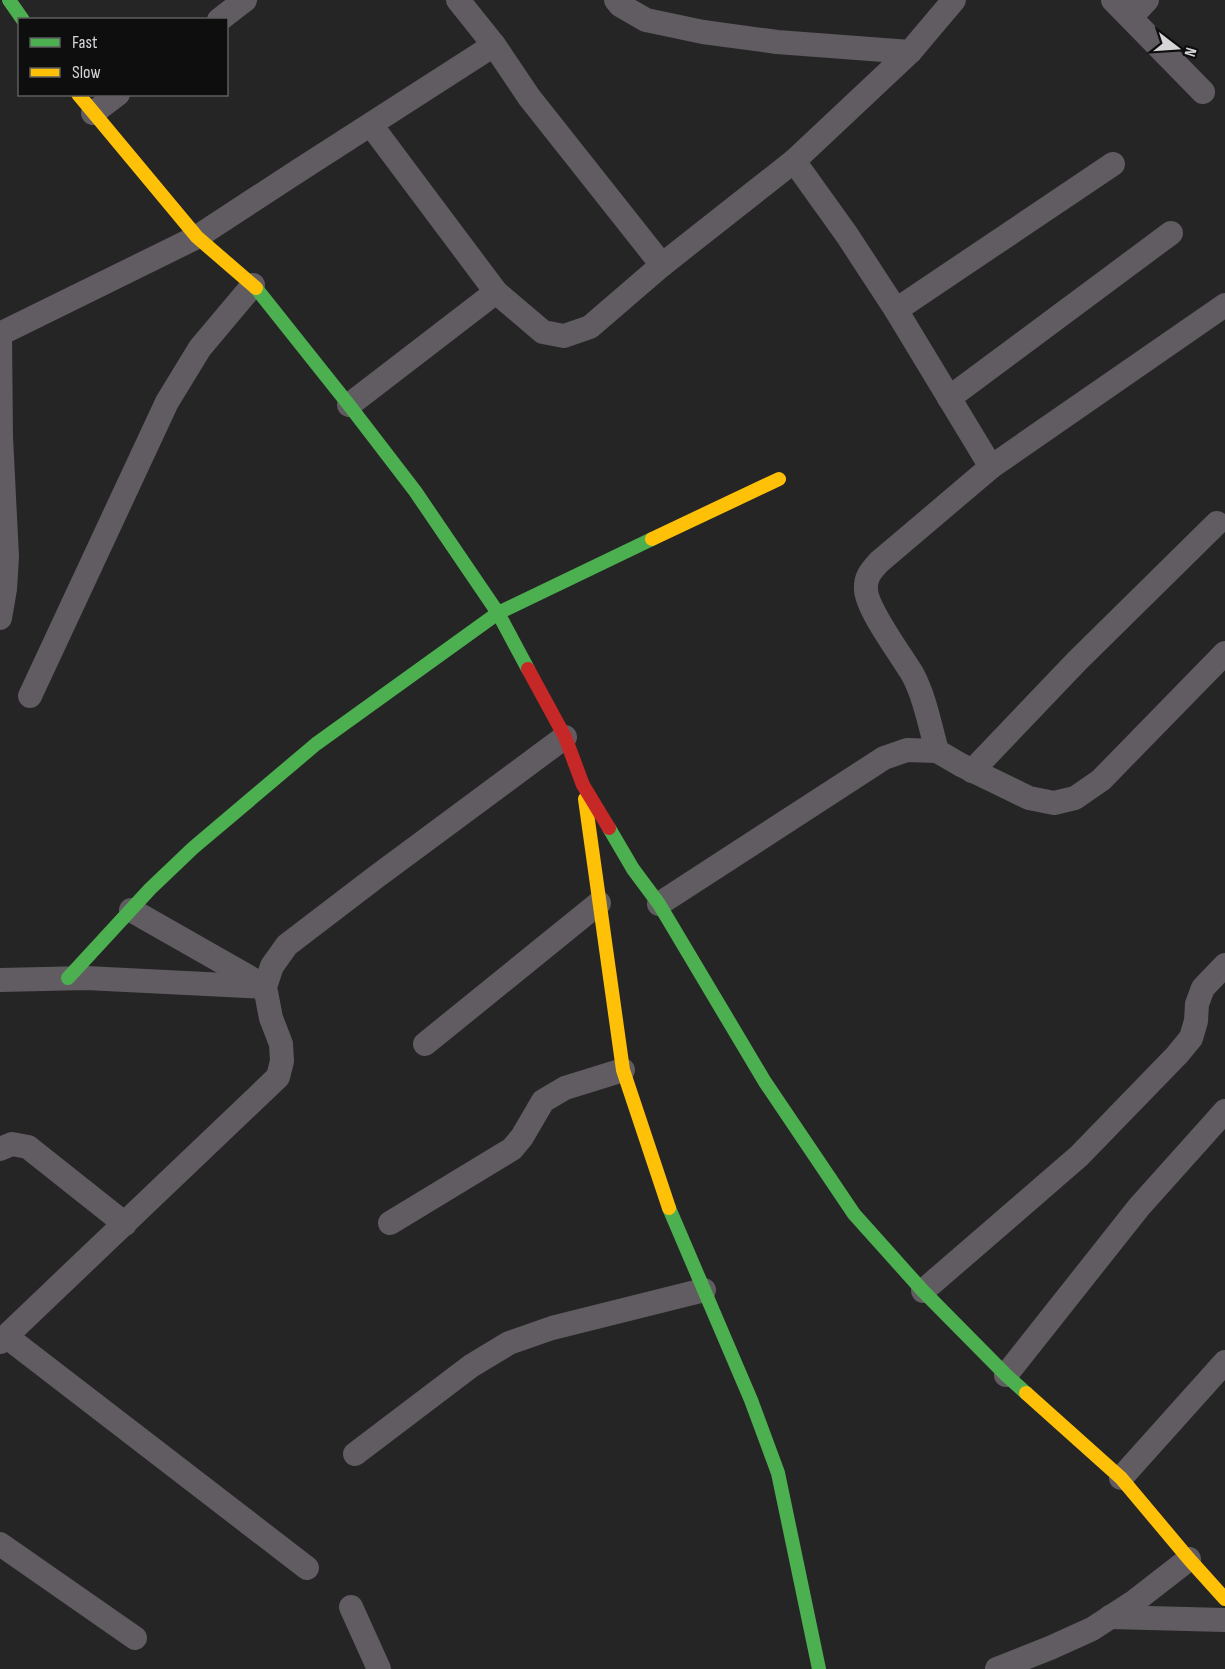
<svg xmlns="http://www.w3.org/2000/svg" width="1225" height="1669" font-family="'Sofia Sans Condensed',sans-serif">
	<style>
		.lines { fill: none; stroke-linecap: round; stroke-linejoin: round }
		.street { stroke: #605c61; stroke-width: 24 }
		.fast { stroke: #4caf50; stroke-width: 14 }
		.slow { stroke: #ffc107; stroke-width: 14 }
		.jam { stroke: #c62828; stroke-width: 14 }
	</style>
	<rect width="100%" height="100%" fill="#262526"/>
	<g class="lines">
		<g class="street">
			<polyline points="458,0 494,45 529,97 662,265"/>
			<polyline points="616,0 620,5 646,20 703,32 777,42 910,52"/>
			<polyline points="1113,0 1203,92"/>
			<polyline points="1131,17 1147,0"/>
			<polyline points="219,20 245,0"/>
			<polyline points="93,113 118,94"/>
			<polyline points="371,125 496,292 543,332 564,336 590,327 662,265 794,161 910,52 954,0"/>
			<polyline points="794,161 847,235 896,310 991,467"/>
			<polyline points="896,310 1113,164"/>
			<polyline points="0,334 197,237 298,171 494,45"/>
			<polyline points="949,398 1171,233"/>
			<polyline points="349,405 496,292"/>
			<polyline points="0,618 5,589 7,557 1,437 0,334"/>
			<polyline points="30,696 167,402 200,348 253,285"/>
			<path d="M 937,751 C 930,726 925,698 913,675 C 902,656 867,610 866,590 C 865,577 871,571 879,562 L 991,467 L 1225,305"/>
			<polyline points="972,771 1077,661 1217,523"/>
			<polyline points="659,904 884,758 907,750 937,751 961,765 1029,798 1054,803 1075,798 1101,780 1225,653"/>
			<polyline points="131,910 261,984"/>
			<polyline points="0,980 86,978 265,987"/>
			<polyline points="425,1044 599,903"/>
			<polyline points="0,1149 12,1144 28,1147 125,1224"/>
			<polyline points="390,1223 512,1149 522,1137 543,1101 565,1088 623,1070"/>
			<polyline points="923,1291 1079,1156 1177,1055 1191,1038 1196,1021 1197,1004 1203,988 1225,965"/>
			<polyline points="7,1337 307,1568"/>
			<polyline points="0,1342 278,1077 282,1061 281,1044 271,1018 265,987 272,966 287,945 376,877 565,737"/>
			<polyline points="1006,1375 1139,1207 1225,1111"/>
			<polyline points="355,1454 471,1366 509,1343 552,1328 704,1290"/>
			<polyline points="1121,1478 1225,1362"/>
			<polyline points="0,1544 135,1638"/>
			<polyline points="351,1607 379,1669"/>
			<polyline points="1110,1617 1225,1620"/>
			<polyline points="997,1669 1050,1648 1092,1629 1135,1601 1189,1559"/>
		</g>
		<g class="fast">
			<polyline points="9,0 23,20"/>
			<polyline points="256,288 349,405 415,491 498,613 528,669"/>
			<polyline points="609,828 633,869 659,904 765,1082 854,1214 923,1291 1006,1375 1026,1393"/>
			<polyline points="68,978 150,889 193,848 316,744 498,613 652,539"/>
			<polyline points="669,1208 751,1400 778,1473 819,1669"/>
		</g>
		<g class="slow">
			<polyline points="78,94 197,237 256,288"/>
			<polyline points="652,539 779,479"/>
			<polyline points="585,799 623,1070 669,1208"/>
			<polyline points="1026,1393 1121,1478 1189,1559 1225,1599"/>
		</g>
		<polyline class="jam" points="528,669 565,737 583,785 609,828"/>
	</g>
	<rect x="18" y="18" width="210" height="78" fill="#0f0e0f" stroke="#5f5e5f" stroke-width="1.5"/>
	<rect x="30" y="38" width="30" height="9" fill="#4caf50" stroke="#5f5e5f" stroke-width="1.5"/>
	<text x="72" y="48" font-size="18" fill="#d7d5d8">Fast</text>
	<rect x="30" y="68" width="30" height="9" fill="#ffc107" stroke="#5f5e5f" stroke-width="1.5"/>
	<text x="72" y="78" font-size="18" fill="#d7d5d8">Slow</text>
	<g transform="translate(1177 48) rotate(107)" stroke="#0f0e0f" stroke-width="4.5" paint-order="stroke">
	<path d="M0-4.5L10 22L0 15L-10 22Z" fill="#d7d5d8"/>
	<text y="-9" font-size="16" font-weight="bold" text-anchor="middle" fill="#d7d5d8">N</text>
	</g>
</svg>
